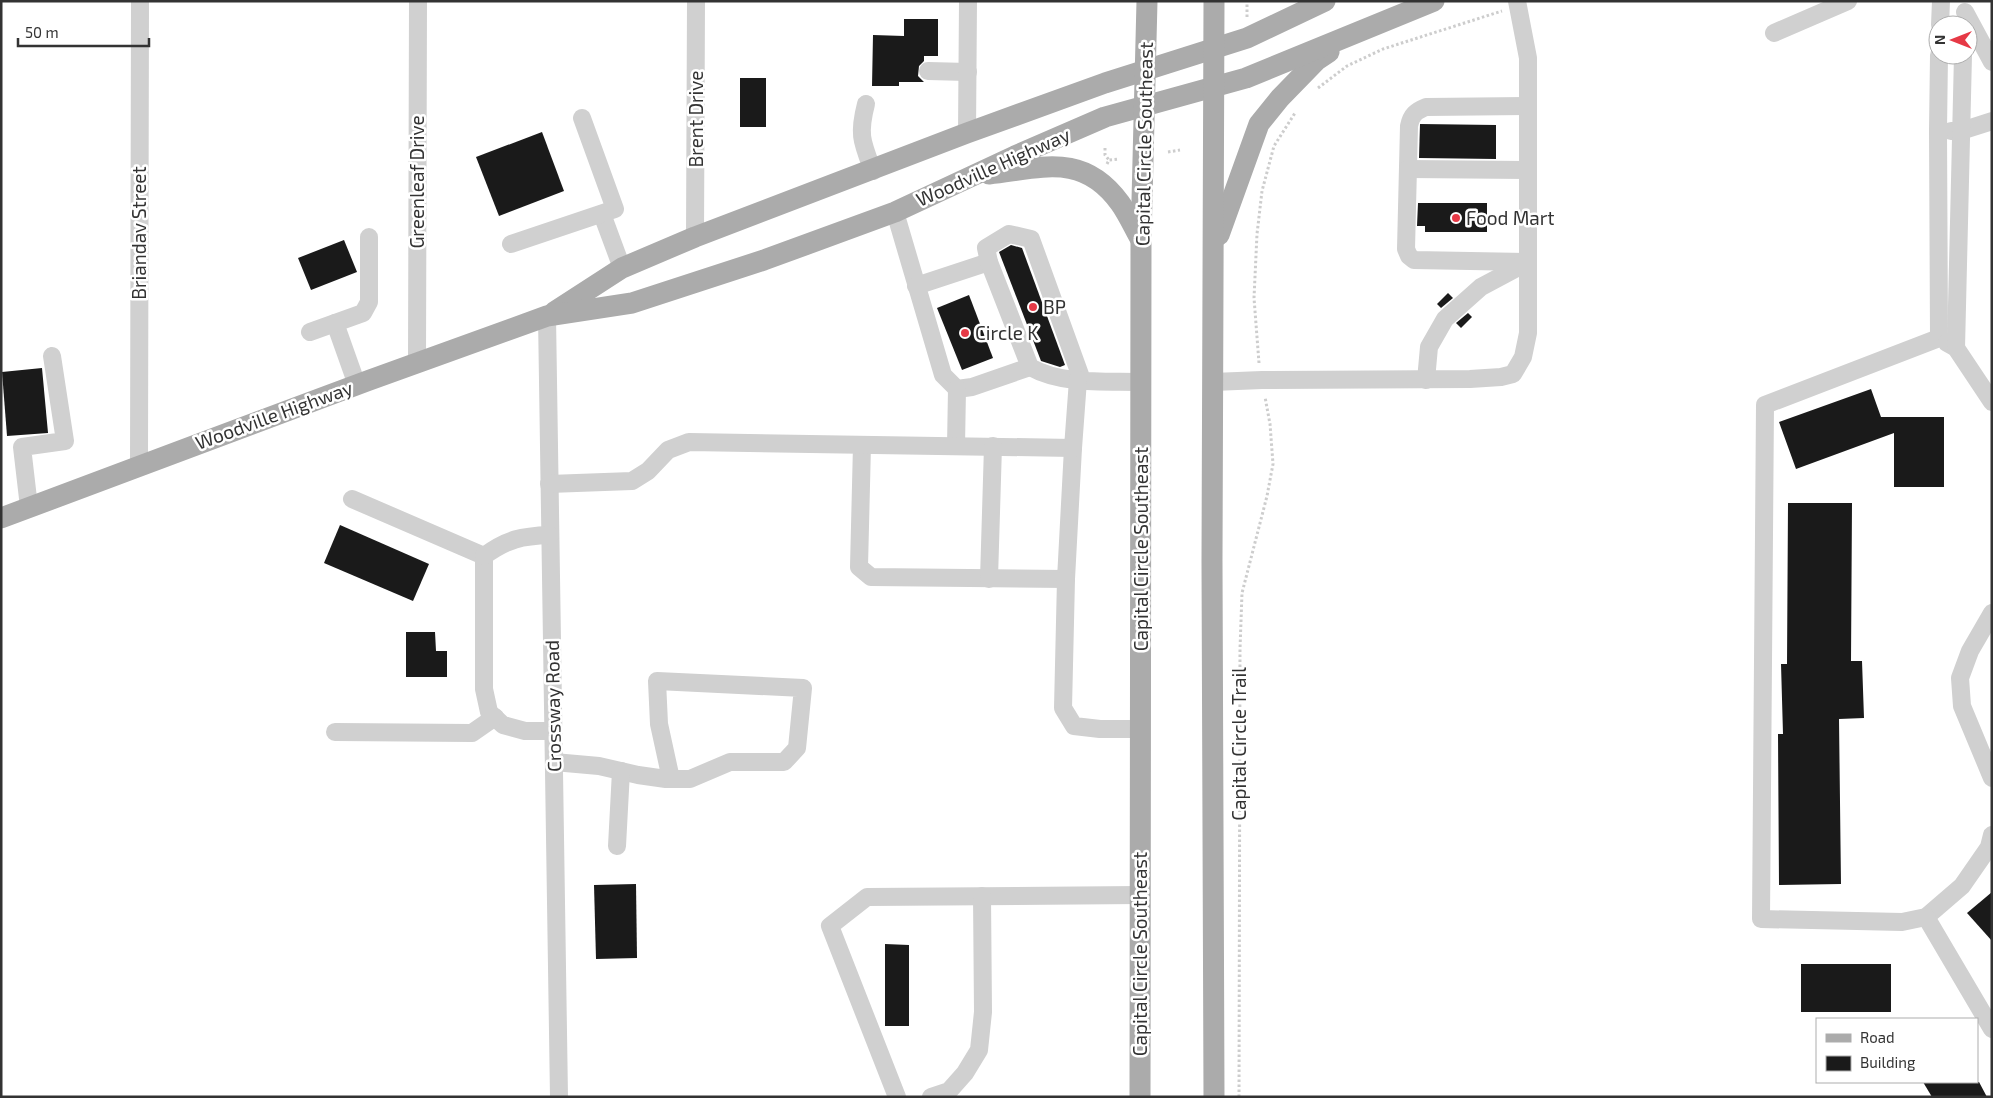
<svg xmlns="http://www.w3.org/2000/svg" width="1993" height="1098" font-family="'Exo 2',sans-serif">
	<style>
		.building { fill: #1a1a1a }
		.lines { fill: none; stroke-linecap: round; stroke-linejoin: round }
		.path { stroke: #cdcdcd; stroke-width: 3; stroke-dasharray: 2.5 2.5; stroke-linecap: butt }
		.minor { stroke: #d0d0d0; stroke-width: 18 }
		.major { stroke: #ababab; stroke-width: 21 }
		.poi-dot { fill: #e63946; stroke: #fff; stroke-width: 2 }
		.labels { text-anchor: middle; stroke-width: 5; stroke-linejoin: round; paint-order: stroke }
		.street-label { font-size: 19px; fill: #333; stroke: #fff }
		.poi-label { font-size: 19px; fill: #333; stroke: #fff; text-anchor: start }
	</style>
	<rect width="100%" height="100%" fill="#fff"/>
	<g class="building">
		<polygon points="904,19 938,19 938,56 924,56 924,61 919,66 918,76 924,82 899,82 899,86 872,86 873,35 904,36"/>
		<rect x="740" y="78" width="26" height="49"/>
		<polygon points="1420,124 1496,125 1496,159 1419,158"/>
		<polygon points="542,132 564,191 499,216 476,157"/>
		<polygon points="1418,203 1487,203 1487,232 1425,232 1425,226 1417,226"/>
		<polygon points="344,240 357,272 311,290 298,258"/>
		<polygon points="1011,245 1022,248 1065,365 1060,367 1041,361 999,252"/>
		<polygon points="1448,293 1453,298 1441,308 1437,304"/>
		<polygon points="969,295 993,358 962,370 937,308"/>
		<polygon points="1468,313 1472,317 1461,328 1456,323"/>
		<polygon points="42,368 48,433 7,436 2,372"/>
		<polygon points="1871,389 1881,417 1944,417 1944,487 1894,487 1894,433 1796,469 1779,422"/>
		<polygon points="1788,503 1852,503 1851,661 1862,661 1864,718 1839,719 1841,884 1779,885 1778,734 1783,734 1781,664 1787,664"/>
		<polygon points="340,525 429,564 413,601 324,563"/>
		<polygon points="406,632 435,632 436,651 447,651 447,677 406,677"/>
		<polygon points="636,884 637,958 596,959 594,885"/>
		<polygon points="1992,892 1992,941 1967,913"/>
		<polygon points="885,944 909,945 909,1026 885,1026"/>
		<rect x="1801" y="964" width="90" height="48"/>
		<polygon points="1923,1082 1979,1082 1987,1097 1932,1097"/>
	</g>
	<g class="lines">
		<g class="path">
			<polyline points="1247,17 1247,1"/>
			<polyline points="1318,88 1347,66 1383,49 1502,11"/>
			<polyline points="1105,148 1105,155 1109,160"/>
			<polyline points="1168,152 1180,150"/>
			<polyline points="1107,164 1109,160 1119,159"/>
			<polyline points="1259,363 1254,298 1257,234 1262,191 1274,146 1295,113"/>
			<polyline points="1239,1097 1240,649 1242,593 1267,496 1273,464 1270,424 1265,397"/>
		</g>
		<g class="minor">
			<polyline points="1965,12 1992,62"/>
			<polyline points="1940,25 1941,1"/>
			<polyline points="1774,33 1848,1"/>
			<polyline points="928,71 968,72"/>
			<path d="M 866,104 C 858,135 862,142 873,171"/>
			<path d="M 1528,106 L 1426,107 C 1416,111 1411,115 1409,126 L 1406,249 L 1409,256 L 1414,260 L 1528,262"/>
			<polyline points="1951,131 1961,131 1992,121"/>
			<polyline points="967,133 968,1"/>
			<polyline points="1408,169 1528,170"/>
			<polyline points="895,212 943,375 957,389 972,387 1030,367"/>
			<polyline points="602,214 622,268"/>
			<polyline points="695,237 696,1"/>
			<polyline points="511,244 615,209 582,118"/>
			<polyline points="916,286 989,262"/>
			<polyline points="547,316 559,1097"/>
			<polyline points="335,323 357,385"/>
			<polyline points="310,332 363,313 369,302 369,237"/>
			<polyline points="1939,338 1765,405 1761,919 1902,922 1926,917 1962,886 1989,847 1992,835"/>
			<polyline points="1939,338 1938,130 1939,55"/>
			<polyline points="1947,343 1956,348 1992,402"/>
			<polyline points="1956,348 1963,55"/>
			<polyline points="417,363 418,1"/>
			<path d="M 1082,380 L 1031,239 L 1009,234 L 986,248 L 989,262 L 1030,367 C 1062,385 1105,381 1141,382"/>
			<polyline points="1426,380 1429,347 1445,319 1481,287 1528,262"/>
			<polyline points="1213,382 1262,380 1470,379 1501,377 1513,374 1523,357 1528,333 1528,58 1517,1"/>
			<polyline points="862,445 859,567 871,577 1066,579 1073,448"/>
			<polyline points="956,446 957,389"/>
			<polyline points="139,466 140,1"/>
			<polyline points="549,484 632,481 648,471 668,450 689,442 1073,448 1078,380"/>
			<polyline points="352,499 484,556"/>
			<polyline points="29,507 22,447 65,441 52,356"/>
			<polyline points="484,556 484,689 489,712 503,725 525,731 553,731"/>
			<path d="M 484,556 C 507,539 522,536 550,535"/>
			<polyline points="989,579 993,446"/>
			<polyline points="1066,579 1063,708 1074,726 1100,729 1140,729"/>
			<polyline points="1992,613 1970,651 1960,678 1962,706 1992,778"/>
			<polyline points="335,732 472,733 495,717"/>
			<polyline points="554,762 599,766 638,775 666,779 690,779 730,762 784,762 797,748 803,688 657,681 659,724 671,779"/>
			<polyline points="617,846 621,771"/>
			<polyline points="1926,917 1992,1029"/>
			<polyline points="897,1097 830,926 867,897 1140,895"/>
			<polyline points="931,1097 949,1091 965,1073 979,1050 983,1012 982,896"/>
		</g>
		<g class="major">
			<path d="M 989,174 C 1042,168 1083,152 1120,203 C 1128,214 1134,228 1141,240"/>
			<polyline points="1219,235 1259,124 1280,98 1317,60 1329,52"/>
			<polyline points="554,312 622,268 695,237 967,133 1105,83 1247,38 1325,1"/>
			<polyline points="1,518 367,381 547,316 632,303 764,260 895,212 1015,156 1105,117 1246,78 1434,1"/>
			<polyline points="1140,1097 1141,240 1147,1"/>
			<polyline points="1214,1097 1212,561 1214,1"/>
		</g>
	</g>
	<g class="poi-dot">
		<circle cx="1456" cy="218" r="5"/>
		<circle cx="1033" cy="307" r="5"/>
		<circle cx="965" cy="333" r="5"/>
	</g>
	<g class="labels">
		<g class="street-label">
			<text transform="translate(696 119) rotate(-90)" y="7">Brent Drive</text>
			<text transform="translate(1144 144) rotate(-89)" y="7">Capital Circle Southeast</text>
			<text transform="translate(993 167) rotate(-24)" y="7">Woodville Highway</text>
			<text transform="translate(417 182) rotate(-90)" y="7">Greenleaf Drive</text>
			<text transform="translate(139 233) rotate(-90)" y="7">Briandav Street</text>
			<text transform="translate(274 415) rotate(-20)" y="7">Woodville Highway</text>
			<text transform="translate(1141 549) rotate(-90)" y="7">Capital Circle Southeast</text>
			<text transform="translate(553 706) rotate(-91)" y="7">Crossway Road</text>
			<text transform="translate(1239 744) rotate(-90)" y="7">Capital Circle Trail</text>
			<text transform="translate(1140 954) rotate(-90)" y="7">Capital Circle Southeast</text>
		</g>
		<g class="poi-label">
			<text x="1466" y="225">Food Mart</text>
			<text x="1043" y="314">BP</text>
			<text x="975" y="340">Circle K</text>
		</g>
	</g>
	<rect width="1993" height="1098" fill="none" stroke="#333333" stroke-width="5"/>
	<rect x="1816" y="1018" width="162" height="65" fill="#ffffff" stroke="#adadad"/>
	<rect x="1826" y="1034" width="25" height="8" fill="#ababab" stroke="#adadad"/>
	<text x="1860" y="1043" font-size="15" fill="#333333">Road</text>
	<rect x="1826" y="1056" width="25" height="15" fill="#1a1a1a" stroke="#adadad"/>
	<text x="1860" y="1068" font-size="15" fill="#333333">Building</text>
	<g transform="translate(1953 40) rotate(270)"><circle r="24" fill="#ffffff" stroke="#adadad"/>
	<path d="M0-4L9 19L0 12L-9 19Z" fill="#e63946"/>
	<text y="-8" font-size="14" font-weight="bold" text-anchor="middle" fill="#333333">N</text>
	</g>
	<path d="M18 38v8h131v-8" fill="none" stroke="#333333" stroke-width="2.5"/>
	<text x="25" y="38" font-size="15" fill="#333333" stroke="#ffffff" stroke-width="4" paint-order="stroke">50 m</text>
</svg>
